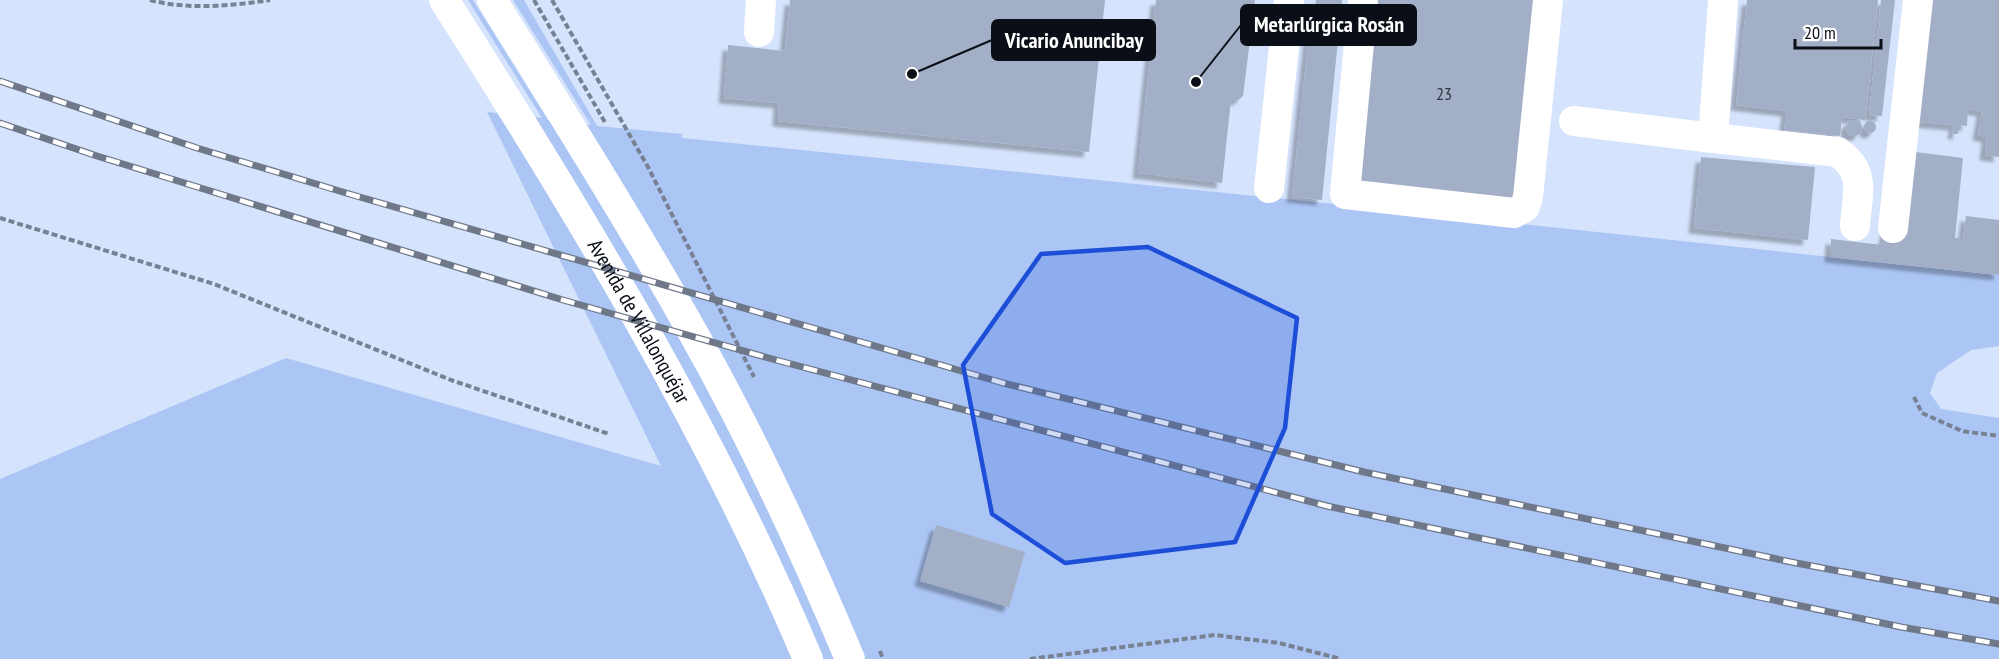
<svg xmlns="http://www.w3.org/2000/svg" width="1999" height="659" font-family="'PT Sans Narrow',sans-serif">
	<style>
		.green { fill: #abc5f4 }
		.building { fill: #a2afc6; filter: url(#shadow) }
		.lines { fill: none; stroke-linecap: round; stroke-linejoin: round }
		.path { stroke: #778192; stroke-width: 4; stroke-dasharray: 6 3; stroke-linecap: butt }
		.minor { stroke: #fff; stroke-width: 30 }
		.rail-casing { stroke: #6f7889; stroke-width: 7 }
		.rail { stroke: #fff; stroke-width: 4.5; stroke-dasharray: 14; stroke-linecap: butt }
		.marked { fill: #1d4ed8; fill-opacity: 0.2; stroke: #1d4ed8; stroke-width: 4.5; stroke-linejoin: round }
		.labels { text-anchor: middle; stroke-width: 4.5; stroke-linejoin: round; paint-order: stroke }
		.number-label { font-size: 18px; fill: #303643 }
		.street-label { font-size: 21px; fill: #0a0e17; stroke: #fff }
		.leader { fill: none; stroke: #0a0e17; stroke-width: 2 }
		.callout-dot { fill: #0a0e17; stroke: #fff; stroke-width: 2 }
		.callout { fill: #0a0e17; stroke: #0a0e17; stroke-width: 2 }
		.callout-label { font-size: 22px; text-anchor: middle; font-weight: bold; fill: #fff }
	</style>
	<defs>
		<filter id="shadow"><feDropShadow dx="-5.5" dy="5.5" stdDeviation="1.5" flood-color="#0004"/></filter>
	</defs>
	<rect width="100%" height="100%" fill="#d5e3fc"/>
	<polygon class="green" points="468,0 473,0 548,120 591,125 513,0 524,0 597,126 682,134 682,138 1325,203 1999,275 1999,346 1971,350 1937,373 1930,393 1941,409 1999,418 1999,659 0,659 0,479 286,358 661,466 487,112 542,118"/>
	<g class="building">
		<polygon points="790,0 1105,0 1089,152 778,121 779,103 724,98 728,45 785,51"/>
		<polygon points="1156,0 1255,0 1243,96 1238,100 1231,100 1222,183 1138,173"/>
		<polygon points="1316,0 1342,0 1322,200 1292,197 1311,15 1314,16"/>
		<polygon points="1372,0 1537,0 1514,206 1352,188"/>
		<polygon points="1747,0 1878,0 1865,120 1842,117 1840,136 1784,130 1787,111 1736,105"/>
		<polygon points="1881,0 1895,0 1882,116 1869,115"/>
		<polygon points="1932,0 1999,0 1999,157 1985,155 1987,137 1978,135 1982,111 1968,109 1967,126 1959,125 1958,134 1953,134 1954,125 1919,122"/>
		<circle cx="1854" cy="128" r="8"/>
		<circle cx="1870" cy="127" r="6"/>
		<polygon points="1908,151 1963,158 1955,238 1963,238 1966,216 1999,220 1999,275 1830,257 1831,239 1882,245"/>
		<polygon points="1701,157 1815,167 1808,240 1694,228"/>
		<polygon points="936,525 1025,552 1009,607 920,581"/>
	</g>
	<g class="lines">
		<g class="path">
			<path d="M 150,0 C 187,10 232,6 270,0"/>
			<polyline points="534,0 606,124"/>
			<polyline points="552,0 648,167 754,377"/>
			<polyline points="0,218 214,284 451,380 609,434"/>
			<polyline points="1914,397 1922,413 1962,431 1999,436"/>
			<polyline points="880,651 883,659"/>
			<polyline points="1030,659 1215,635 1279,643 1341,659"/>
		</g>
		<g class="minor">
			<path id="s1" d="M 444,0 C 579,212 710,427 808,659"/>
			<path d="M 492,0 C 560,110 629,219 692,331 C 752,437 803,547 850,659"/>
			<polyline points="1363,0 1345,194 1514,213 1525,207 1528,197 1548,0"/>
			<polyline points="759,32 761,0"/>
			<polyline points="1574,121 1713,138 1723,0"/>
			<path d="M 1713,138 L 1838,152 C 1867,173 1857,194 1855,226"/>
			<polyline points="1269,188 1289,0"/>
			<polyline points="1893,228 1918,0"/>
		</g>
		<g class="rail-casing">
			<g id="rail">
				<polyline points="0,81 197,148 346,193 1003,383 1364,472 1796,563 1999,601"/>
				<polyline points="0,123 97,156 563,300 776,360 1327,506 1901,627 1999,644"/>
			</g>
		</g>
		<use href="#rail" class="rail"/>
	</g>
	<path class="marked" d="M 1148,247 L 1297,318 L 1285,428 L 1235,542 L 1065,563 L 992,514 L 963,365 L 1041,254 Z"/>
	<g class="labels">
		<g class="number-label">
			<text x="1444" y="100">23</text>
		</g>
		<g class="street-label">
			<text dy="7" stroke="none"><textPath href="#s1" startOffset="376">Avenida de Villalonquéjar</textPath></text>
		</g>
	</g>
	<path class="leader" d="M1196 82L1241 25M912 74L992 40"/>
	<g class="callout-dot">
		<circle cx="1196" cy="82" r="6"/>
		<circle cx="912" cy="74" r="6"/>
	</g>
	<g class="callout">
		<rect x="1241" y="5" width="175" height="40" rx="6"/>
		<rect x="992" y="20" width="163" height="40" rx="6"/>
	</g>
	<g class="callout-label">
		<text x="1329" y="32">Metarlúrgica Rosán</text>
		<text x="1074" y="48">Vicario Anuncibay</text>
	</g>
	<path d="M1795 39v9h86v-9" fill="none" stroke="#0a0e17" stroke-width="3"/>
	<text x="1804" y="39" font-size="18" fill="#0a0e17" stroke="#ffffff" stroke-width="4.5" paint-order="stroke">20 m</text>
</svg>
